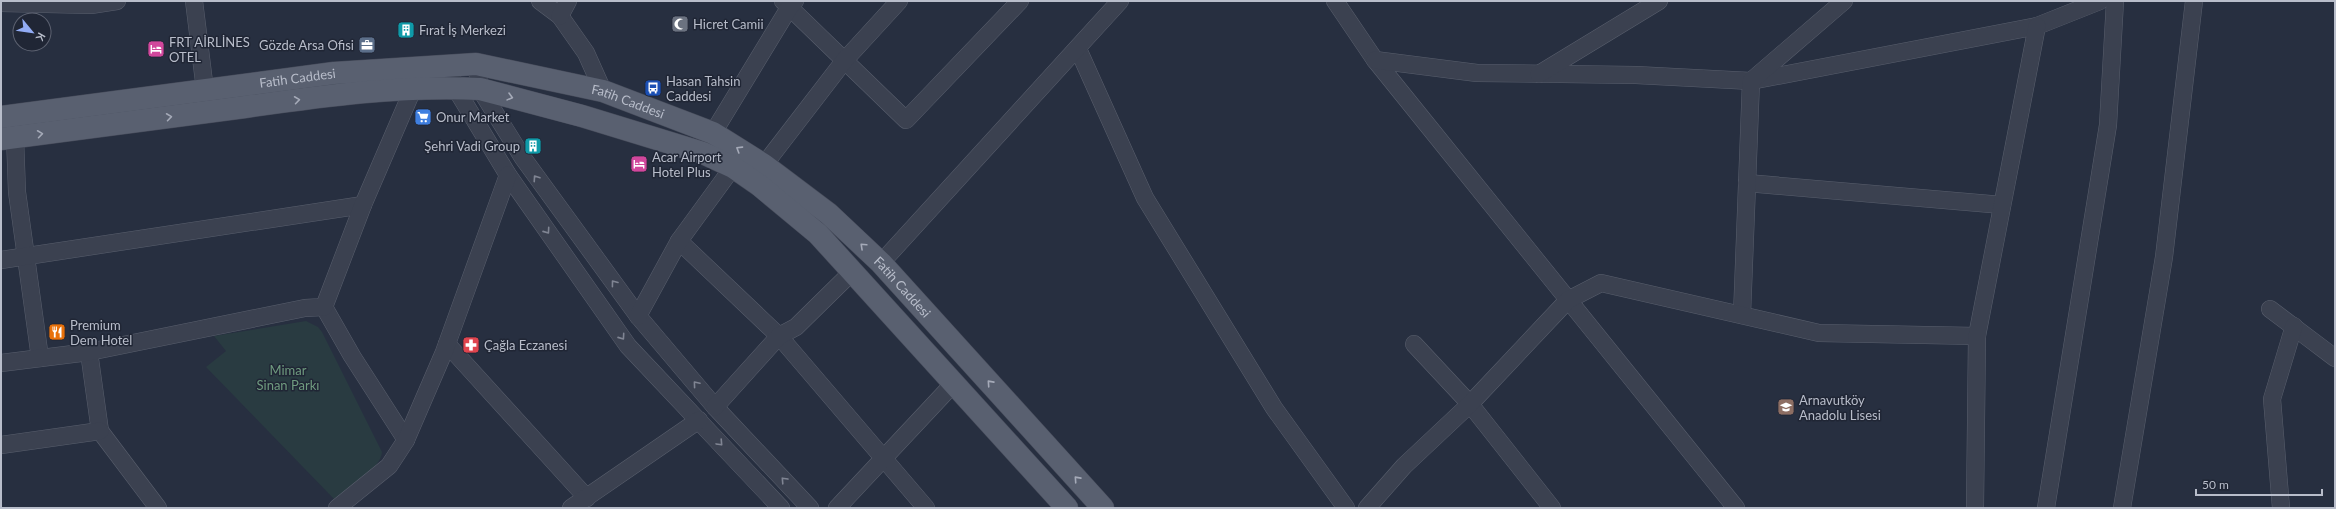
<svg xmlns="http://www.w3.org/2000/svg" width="2336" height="509" font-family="Lato,sans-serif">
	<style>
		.green { fill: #293b41 }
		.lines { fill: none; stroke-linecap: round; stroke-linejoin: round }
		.minor-casing { stroke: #595f6d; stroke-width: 18 }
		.major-casing { stroke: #454a59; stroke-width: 23 }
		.minor { stroke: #3b4150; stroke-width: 17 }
		.major { stroke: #596070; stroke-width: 22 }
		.oneway { stroke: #a5aab8 }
		.oneway2 { stroke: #808593 }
		.labels { text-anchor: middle; stroke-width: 3; stroke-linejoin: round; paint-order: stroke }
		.poi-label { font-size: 13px; fill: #b8bdca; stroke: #202635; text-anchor: start }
		.street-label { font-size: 13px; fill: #b8bdca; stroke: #202635 }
		.park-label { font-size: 13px; fill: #6f9b7f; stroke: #202635 }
	</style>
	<rect width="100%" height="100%" fill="#272f40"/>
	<path class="green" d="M 306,321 L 318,327 L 322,332 L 382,452 C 381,469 348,489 334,499 L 206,367 L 226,351 L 214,336 Z"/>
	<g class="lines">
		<g class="minor-casing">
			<g id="minor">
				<polyline points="194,1 205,90"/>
				<polyline points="540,1 560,16 586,53 603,91"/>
				<polyline points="783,1 906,120 1020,1"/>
				<polyline points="1335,1 1375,60 1736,508"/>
				<polyline points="1,3 91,5 117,1"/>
				<polyline points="560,16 568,1"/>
				<polyline points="1078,49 1145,198 1274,408 1346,508"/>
				<polyline points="1375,60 1477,73 1636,75 1751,81 2037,26 2100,1"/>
				<polyline points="476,64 480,89 523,158 638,316 715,407 810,508"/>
				<polyline points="1539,74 1659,1"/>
				<polyline points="453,80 456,89 508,175 628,346 781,508"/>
				<polyline points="713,133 789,8 795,1"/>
				<polyline points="15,137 17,192 40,358"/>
				<polyline points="764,165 844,61 899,1"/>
				<polyline points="1747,183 2002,205"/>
				<polyline points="679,241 779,336 926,508"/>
				<polyline points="1,260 363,205"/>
				<polyline points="881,263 1120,1"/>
				<polyline points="324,307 352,356 406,440"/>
				<polyline points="2270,309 2335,358"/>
				<polyline points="1742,315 1751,81 1844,1"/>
				<polyline points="638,316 679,241 733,167"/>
				<polyline points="447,344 587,498"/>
				<polyline points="1414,344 1470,404 1552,508"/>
				<polyline points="89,352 100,431 158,508"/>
				<polyline points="1,363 89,352 305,308 324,307 363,205 413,89"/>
				<polyline points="715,407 779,336 796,327 852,272"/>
				<polyline points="1,445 100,431"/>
				<polyline points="337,508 389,466 406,440 444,352 508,175"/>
				<polyline points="571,508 699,420"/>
				<polyline points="837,508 954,383"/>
				<polyline points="1367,508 1404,466 1470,404 1568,300 1601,283 1819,333 1977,336"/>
				<polyline points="1975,508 1977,336 2037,26"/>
				<polyline points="2046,508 2108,125 2115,1"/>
				<polyline points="2122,508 2164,257 2194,1"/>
				<polyline points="2281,508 2272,399 2294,326"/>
			</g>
		</g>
		<g class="major-casing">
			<g id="major">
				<path id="s1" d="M 1,117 L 334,73 L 476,64 L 603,91 L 713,133 L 764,165 L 829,214 L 881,263 L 1103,508"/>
				<path d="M 1,139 C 82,129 163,118 245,107 C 323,96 401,85 480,89 L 582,116 L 703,153 L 733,167 L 759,185 L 818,234 L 1067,508"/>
			</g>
		</g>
		<use href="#minor" class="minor"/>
		<use href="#major" class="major"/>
	</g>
	<defs><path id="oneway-chevron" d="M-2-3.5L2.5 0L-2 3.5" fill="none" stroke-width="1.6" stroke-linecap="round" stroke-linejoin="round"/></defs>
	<g class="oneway">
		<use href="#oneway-chevron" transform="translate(510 97) rotate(15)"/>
		<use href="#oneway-chevron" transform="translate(297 100) rotate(-8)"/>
		<use href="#oneway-chevron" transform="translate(169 117) rotate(-8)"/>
		<use href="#oneway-chevron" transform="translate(40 134) rotate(-8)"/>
		<use href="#oneway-chevron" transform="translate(739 149) rotate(-148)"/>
		<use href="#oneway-chevron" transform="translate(863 246) rotate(-137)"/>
		<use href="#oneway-chevron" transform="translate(990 383) rotate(-132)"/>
		<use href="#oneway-chevron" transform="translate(1077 479) rotate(-132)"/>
	</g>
	<g class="oneway2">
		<use href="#oneway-chevron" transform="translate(536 178) rotate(-124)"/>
		<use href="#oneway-chevron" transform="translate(547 231) rotate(55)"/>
		<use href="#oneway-chevron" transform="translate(614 283) rotate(-127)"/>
		<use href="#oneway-chevron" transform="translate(622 337) rotate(55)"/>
		<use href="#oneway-chevron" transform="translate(696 384) rotate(-130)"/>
		<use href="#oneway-chevron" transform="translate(720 443) rotate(47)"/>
		<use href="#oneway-chevron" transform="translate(784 480) rotate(-133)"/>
	</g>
	<defs>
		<g id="mosque-square" transform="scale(0.9)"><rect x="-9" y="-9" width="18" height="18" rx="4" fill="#6b7280" stroke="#202635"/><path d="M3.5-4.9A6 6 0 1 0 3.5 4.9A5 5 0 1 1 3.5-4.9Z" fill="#fff"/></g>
		<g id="building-square" transform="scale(0.9)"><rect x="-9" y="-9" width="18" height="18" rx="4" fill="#0f9aa8" stroke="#202635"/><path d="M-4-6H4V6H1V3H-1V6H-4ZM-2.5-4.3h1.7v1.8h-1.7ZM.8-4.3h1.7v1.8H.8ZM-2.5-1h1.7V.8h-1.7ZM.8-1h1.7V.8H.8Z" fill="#fff"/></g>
		<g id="office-square" transform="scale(0.9)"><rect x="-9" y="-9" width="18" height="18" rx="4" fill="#5c6f8a" stroke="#202635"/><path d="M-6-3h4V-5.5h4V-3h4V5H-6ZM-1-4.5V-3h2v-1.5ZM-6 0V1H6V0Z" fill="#fff"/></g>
		<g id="hotel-square" transform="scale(0.9)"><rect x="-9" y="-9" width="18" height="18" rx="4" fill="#d1479c" stroke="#202635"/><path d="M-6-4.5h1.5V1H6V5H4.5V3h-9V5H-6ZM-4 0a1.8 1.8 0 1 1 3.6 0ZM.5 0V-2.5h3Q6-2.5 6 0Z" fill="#fff"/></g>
		<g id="bus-square" transform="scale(0.9)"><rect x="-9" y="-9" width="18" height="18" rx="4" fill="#1a4fb4" stroke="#202635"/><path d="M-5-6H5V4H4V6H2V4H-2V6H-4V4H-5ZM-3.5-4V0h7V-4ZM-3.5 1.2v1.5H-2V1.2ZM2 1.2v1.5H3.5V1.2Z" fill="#fff"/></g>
		<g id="supermarket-square" transform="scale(0.9)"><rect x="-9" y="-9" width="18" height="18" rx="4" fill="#3f7fe0" stroke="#202635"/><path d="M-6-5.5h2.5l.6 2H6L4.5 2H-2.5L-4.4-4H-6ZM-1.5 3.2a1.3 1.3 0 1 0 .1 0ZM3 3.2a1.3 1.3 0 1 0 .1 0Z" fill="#fff"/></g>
		<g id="restaurant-square" transform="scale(0.9)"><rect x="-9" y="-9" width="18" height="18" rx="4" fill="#e8710a" stroke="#202635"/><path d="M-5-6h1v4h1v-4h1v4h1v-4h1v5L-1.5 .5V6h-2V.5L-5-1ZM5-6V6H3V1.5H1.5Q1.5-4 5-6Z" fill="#fff"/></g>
		<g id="pharmacy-square" transform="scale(0.9)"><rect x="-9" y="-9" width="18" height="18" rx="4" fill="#e0444e" stroke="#202635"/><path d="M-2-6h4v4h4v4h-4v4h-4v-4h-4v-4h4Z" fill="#fff"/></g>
		<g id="school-square" transform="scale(0.9)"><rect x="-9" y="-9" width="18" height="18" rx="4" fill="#8d6e63" stroke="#202635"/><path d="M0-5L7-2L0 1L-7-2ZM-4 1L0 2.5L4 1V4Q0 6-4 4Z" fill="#fff"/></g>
	</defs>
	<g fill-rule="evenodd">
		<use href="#mosque-square" x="680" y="24"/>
		<use href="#building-square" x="406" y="30"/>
		<use href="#office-square" x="367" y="45"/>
		<use href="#hotel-square" x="156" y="49"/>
		<use href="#bus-square" x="653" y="88"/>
		<use href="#supermarket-square" x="423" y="117"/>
		<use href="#building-square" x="533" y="146"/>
		<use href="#hotel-square" x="639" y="164"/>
		<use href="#restaurant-square" x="57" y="332"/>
		<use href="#pharmacy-square" x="471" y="345"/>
		<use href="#school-square" x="1786" y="407"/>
	</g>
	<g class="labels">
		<g class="poi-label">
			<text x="693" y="29">Hicret Camii</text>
			<text x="419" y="35">Fırat İş Merkezi</text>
			<text x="169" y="47">FRT AİRLİNES<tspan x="169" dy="15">OTEL</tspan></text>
			<text x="354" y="50" text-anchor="end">Gözde Arsa Ofisi</text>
			<text x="666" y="86">Hasan Tahsin<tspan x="666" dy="15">Caddesi</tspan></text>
			<text x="436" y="122">Onur Market</text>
			<text x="520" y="151" text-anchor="end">Şehri Vadi Group</text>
			<text x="652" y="162">Acar Airport<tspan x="652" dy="15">Hotel Plus</tspan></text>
			<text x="70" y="330">Premium<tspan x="70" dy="15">Dem Hotel</tspan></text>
			<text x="484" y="350">Çağla Eczanesi</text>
			<text x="1799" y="405">Arnavutköy<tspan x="1799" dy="15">Anadolu Lisesi</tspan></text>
		</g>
		<g class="street-label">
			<text dy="5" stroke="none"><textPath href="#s1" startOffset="299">Fatih Caddesi</textPath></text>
			<text dy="5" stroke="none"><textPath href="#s1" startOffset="635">Fatih Caddesi</textPath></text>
			<text dy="5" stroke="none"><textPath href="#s1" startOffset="971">Fatih Caddesi</textPath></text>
		</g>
		<g class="park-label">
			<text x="288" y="375">Mimar<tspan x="288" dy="15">Sinan Parkı</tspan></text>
		</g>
	</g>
	<rect width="2336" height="509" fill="none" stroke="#b8bdca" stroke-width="4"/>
	<g transform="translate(32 32) rotate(119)"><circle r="19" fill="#202635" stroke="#5d6271"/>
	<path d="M0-3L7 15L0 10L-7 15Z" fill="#92acf5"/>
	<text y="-6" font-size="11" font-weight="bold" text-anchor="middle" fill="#b8bdca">K</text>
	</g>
	<path d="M2196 489v6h126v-6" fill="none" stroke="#b8bdca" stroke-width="2"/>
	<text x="2202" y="489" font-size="12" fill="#b8bdca" stroke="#202635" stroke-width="3" paint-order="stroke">50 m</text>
</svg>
